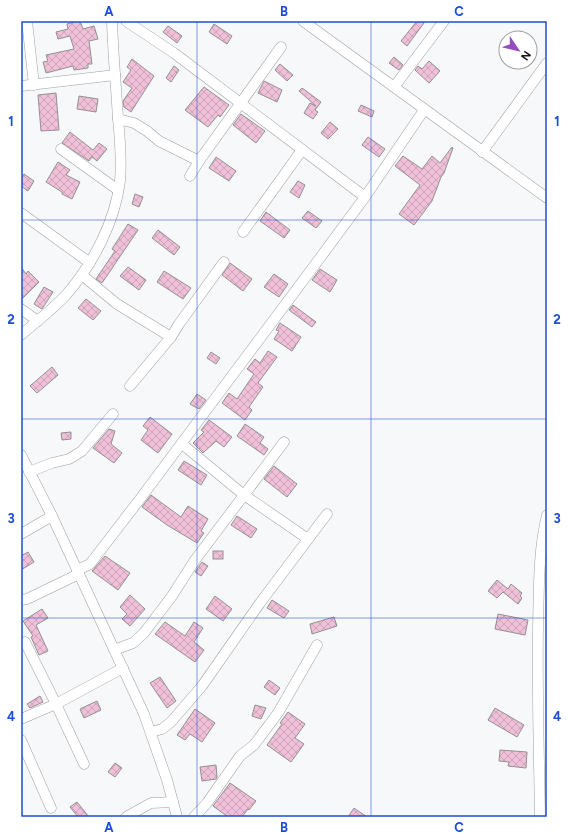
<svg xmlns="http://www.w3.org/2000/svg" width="568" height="838" font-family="Figtree,sans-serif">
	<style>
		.building { fill: url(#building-cross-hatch); stroke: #929191 }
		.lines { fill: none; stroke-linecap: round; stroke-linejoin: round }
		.minor-casing { stroke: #9e9fa1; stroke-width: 11 }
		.minor { stroke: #fff; stroke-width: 10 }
		.grid { fill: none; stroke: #1d4ed8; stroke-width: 1; stroke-opacity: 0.55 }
		.neatline { fill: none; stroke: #1d4ed8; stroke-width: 1.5 }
		.grid-label { font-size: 13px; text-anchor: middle; font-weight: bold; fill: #1d4ed8 }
	</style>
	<defs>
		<pattern id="building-cross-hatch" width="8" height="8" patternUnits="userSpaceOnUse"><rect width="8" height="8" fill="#f0c0d9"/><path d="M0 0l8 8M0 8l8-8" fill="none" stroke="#cda4b9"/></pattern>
	</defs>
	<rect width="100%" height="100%" fill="#f7f8fa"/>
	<g class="building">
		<polygon points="77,21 80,21 83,29 94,26 98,39 89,41 92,64 88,64 88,68 74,70 73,66 46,73 43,62 48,61 46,55 74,49 70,36 58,39 56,32 68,29 67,24"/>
		<polygon points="417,21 421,21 424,23 407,46 401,41"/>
		<polygon points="214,24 232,36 227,44 209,32"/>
		<polygon points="168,26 182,36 177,43 163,32"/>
		<polygon points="394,57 403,65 399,70 389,63"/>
		<polygon points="132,59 154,76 131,112 124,107 123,101 132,88 123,82 131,70 127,67"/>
		<polygon points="429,61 440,71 429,83 415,70 418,66 422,69"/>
		<polygon points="280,64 293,75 287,81 275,70"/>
		<polygon points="174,66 179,70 171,82 166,78"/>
		<polygon points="264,81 282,90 277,102 258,93"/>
		<polygon points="204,87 229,105 220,117 218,115 208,127 185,110"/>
		<polygon points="302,88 321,102 315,110 318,112 313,119 304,113 310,103 316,106 299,91"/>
		<polygon points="56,93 59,130 41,131 38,95"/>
		<polygon points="79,96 98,99 96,112 77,109"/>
		<polygon points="361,105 374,111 372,117 358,111"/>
		<polygon points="241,114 265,131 256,143 233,125"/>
		<polygon points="330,122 338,129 328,139 321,133"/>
		<polygon points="70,132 93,150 99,143 107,149 97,161 92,157 89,161 62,143"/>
		<polygon points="368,137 385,149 379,157 362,145"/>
		<polygon points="452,147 453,148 444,173 441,177 432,201 414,225 399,214 420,185 395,166 403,156 422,169 432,156 440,163"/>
		<polygon points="216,157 236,171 229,181 209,168"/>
		<polygon points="58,162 70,170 66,175 80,182 72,199 62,194 62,192 46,182"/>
		<polygon points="24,174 34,181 28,191 21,186 21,178"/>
		<polygon points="298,181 305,185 299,198 290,192"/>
		<polygon points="135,194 143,197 139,207 132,204"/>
		<polygon points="308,211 322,221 316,228 302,218"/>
		<polygon points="266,212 290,230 284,238 260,221"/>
		<polygon points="128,224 138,230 102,283 96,279 115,251 112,249"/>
		<polygon points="158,230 180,247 174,255 152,238"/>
		<polygon points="230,263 252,279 243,291 222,275"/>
		<polygon points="21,267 26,274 28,271 39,282 21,300"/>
		<polygon points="128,267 146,280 139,290 120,276"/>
		<polygon points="320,269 337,280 330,292 312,280"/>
		<polygon points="164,271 191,288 183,299 157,282"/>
		<polygon points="274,274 288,284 279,297 264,287"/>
		<polygon points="44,287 53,292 42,309 34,304"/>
		<polygon points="86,299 101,311 93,320 78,308"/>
		<polygon points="293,305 316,322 312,327 289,310"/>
		<polygon points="280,323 301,337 292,351 274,339 279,331 276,330"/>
		<polygon points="268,351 277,357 258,383 263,387 249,407 252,410 245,420 222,403 229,393 237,399 254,374 247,369 255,359 260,363"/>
		<polygon points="211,352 220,358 216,364 207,358"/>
		<polygon points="52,367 58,375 37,393 30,386"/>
		<polygon points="197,394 206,400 199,409 190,404"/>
		<polygon points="150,417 172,434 158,453 141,440 148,430 143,426"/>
		<polygon points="209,420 232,437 224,447 216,441 203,453 193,443 204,432 201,430"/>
		<polygon points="245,424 264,437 260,443 268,449 264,455 237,436"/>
		<polygon points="109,429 115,431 111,444 122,453 114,463 93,448"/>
		<polygon points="71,432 71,439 62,440 61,433"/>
		<polygon points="184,461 207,475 201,485 178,470"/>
		<polygon points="274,466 297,484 287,497 264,479"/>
		<polygon points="151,495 181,517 188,506 208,519 201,531 204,533 197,543 167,525 142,507"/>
		<polygon points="237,516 257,529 251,538 231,525"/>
		<rect x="213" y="551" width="10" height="8"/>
		<polygon points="28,552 34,562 21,570 21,556"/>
		<polygon points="105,556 130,573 118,590 92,571"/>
		<polygon points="202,562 208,566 201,576 195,572"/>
		<polygon points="497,580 508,589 511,584 522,593 520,596 522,598 518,604 503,592 497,598 488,591"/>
		<polygon points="130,595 145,609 130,626 122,619 127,614 120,607"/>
		<polygon points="215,596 232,609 223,621 206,609"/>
		<polygon points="272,600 289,611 284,618 267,608"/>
		<polygon points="42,609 48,618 36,625 48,651 39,655 31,637 33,636 23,621"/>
		<polygon points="498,614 528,620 525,635 495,629"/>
		<polygon points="334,617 337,626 312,634 310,624"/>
		<polygon points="165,622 185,636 194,622 203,628 194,642 204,650 195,662 155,634"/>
		<polygon points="160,677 176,701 167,708 150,683"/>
		<polygon points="269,680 280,688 275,695 264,687"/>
		<polygon points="40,696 43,702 30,708 27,704"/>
		<polygon points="97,701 101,710 84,718 80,709"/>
		<polygon points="255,705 266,708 261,719 252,716"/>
		<polygon points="495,708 524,725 517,737 488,720"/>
		<polygon points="195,709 215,723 202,742 190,734 185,740 177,735"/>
		<polygon points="288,712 305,724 295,738 304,744 291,762 267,745 282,724 280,723"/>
		<polygon points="500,750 527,752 526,768 508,766 509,762 499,761"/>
		<polygon points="115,763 122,768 115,777 108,772"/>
		<polygon points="216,765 217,777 216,779 202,781 200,767"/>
		<polygon points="230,783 256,801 249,810 248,809 242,817 228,817 213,806"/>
		<polygon points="77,802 89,817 78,817 70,807"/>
		<polygon points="354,808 367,817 348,817"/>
	</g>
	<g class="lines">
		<g class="minor-casing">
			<g id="minor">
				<polyline points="27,21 34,85"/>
				<polyline points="126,21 174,53 365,197"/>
				<polyline points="303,21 547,198"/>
				<polyline points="21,86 115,75"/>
				<polyline points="394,87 444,21"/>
				<polyline points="118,119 134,123 147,131 159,141 199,161"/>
				<polyline points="61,149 118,190"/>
				<polyline points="482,152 547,63"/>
				<polyline points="190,176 199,161 281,47"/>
				<polyline points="21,213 90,263"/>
				<polyline points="243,232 302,150"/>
				<polyline points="82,275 117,304 171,337 130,386"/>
				<polyline points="21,309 38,321"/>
				<path d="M 21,335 C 36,322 53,309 66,295 C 93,264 115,222 120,181 C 122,160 120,139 118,118 C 116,85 113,53 112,21"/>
				<polyline points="171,337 179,324 224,262"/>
				<polyline points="182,444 244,495 308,539"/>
				<polyline points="21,455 52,516 144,714 167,780 177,817"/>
				<polyline points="29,472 52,463 69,459 82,451 113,414"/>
				<polyline points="21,534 52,516"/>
				<polyline points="77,569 84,567 90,564 140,499 314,266 365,197 424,110"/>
				<polyline points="21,600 27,599 79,574"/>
				<polyline points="25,642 56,704 84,764"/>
				<polyline points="114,650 133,643 144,633 172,596 195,560 284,442"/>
				<polyline points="21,719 56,704 123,668"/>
				<polyline points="151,732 162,729 171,722 202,686 260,603 327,514"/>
				<polyline points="21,740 51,808"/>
				<polyline points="126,817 151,803 173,802"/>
				<polyline points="194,817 207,803 240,756 254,745 278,713 317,645"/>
				<path d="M 540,817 C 539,754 537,691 538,628 C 539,591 538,551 547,515"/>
			</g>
		</g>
		<use href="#minor" class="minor"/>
	</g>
	<path class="grid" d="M 197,21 L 197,817M 371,21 L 371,817M 21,220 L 547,220M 21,419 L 547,419M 21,618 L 547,618"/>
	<rect width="568" height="838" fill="none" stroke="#ffffff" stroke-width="44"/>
	<g transform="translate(518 50) rotate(125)"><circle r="19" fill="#ffffff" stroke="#a1a1a1"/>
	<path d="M0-3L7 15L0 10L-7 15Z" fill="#964cbf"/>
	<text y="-6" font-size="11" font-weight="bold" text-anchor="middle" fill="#141415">N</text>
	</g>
	<rect x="22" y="22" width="524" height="794" class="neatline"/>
	<g class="grid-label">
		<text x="109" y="16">A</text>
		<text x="284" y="16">B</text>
		<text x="459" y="16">C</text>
		<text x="11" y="126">1</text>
		<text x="557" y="126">1</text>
		<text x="11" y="324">2</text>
		<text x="557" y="324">2</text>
		<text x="11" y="523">3</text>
		<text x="557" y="523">3</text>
		<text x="11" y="721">4</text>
		<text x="557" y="721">4</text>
		<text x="109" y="832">A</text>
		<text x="284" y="832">B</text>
		<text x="459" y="832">C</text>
	</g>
</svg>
